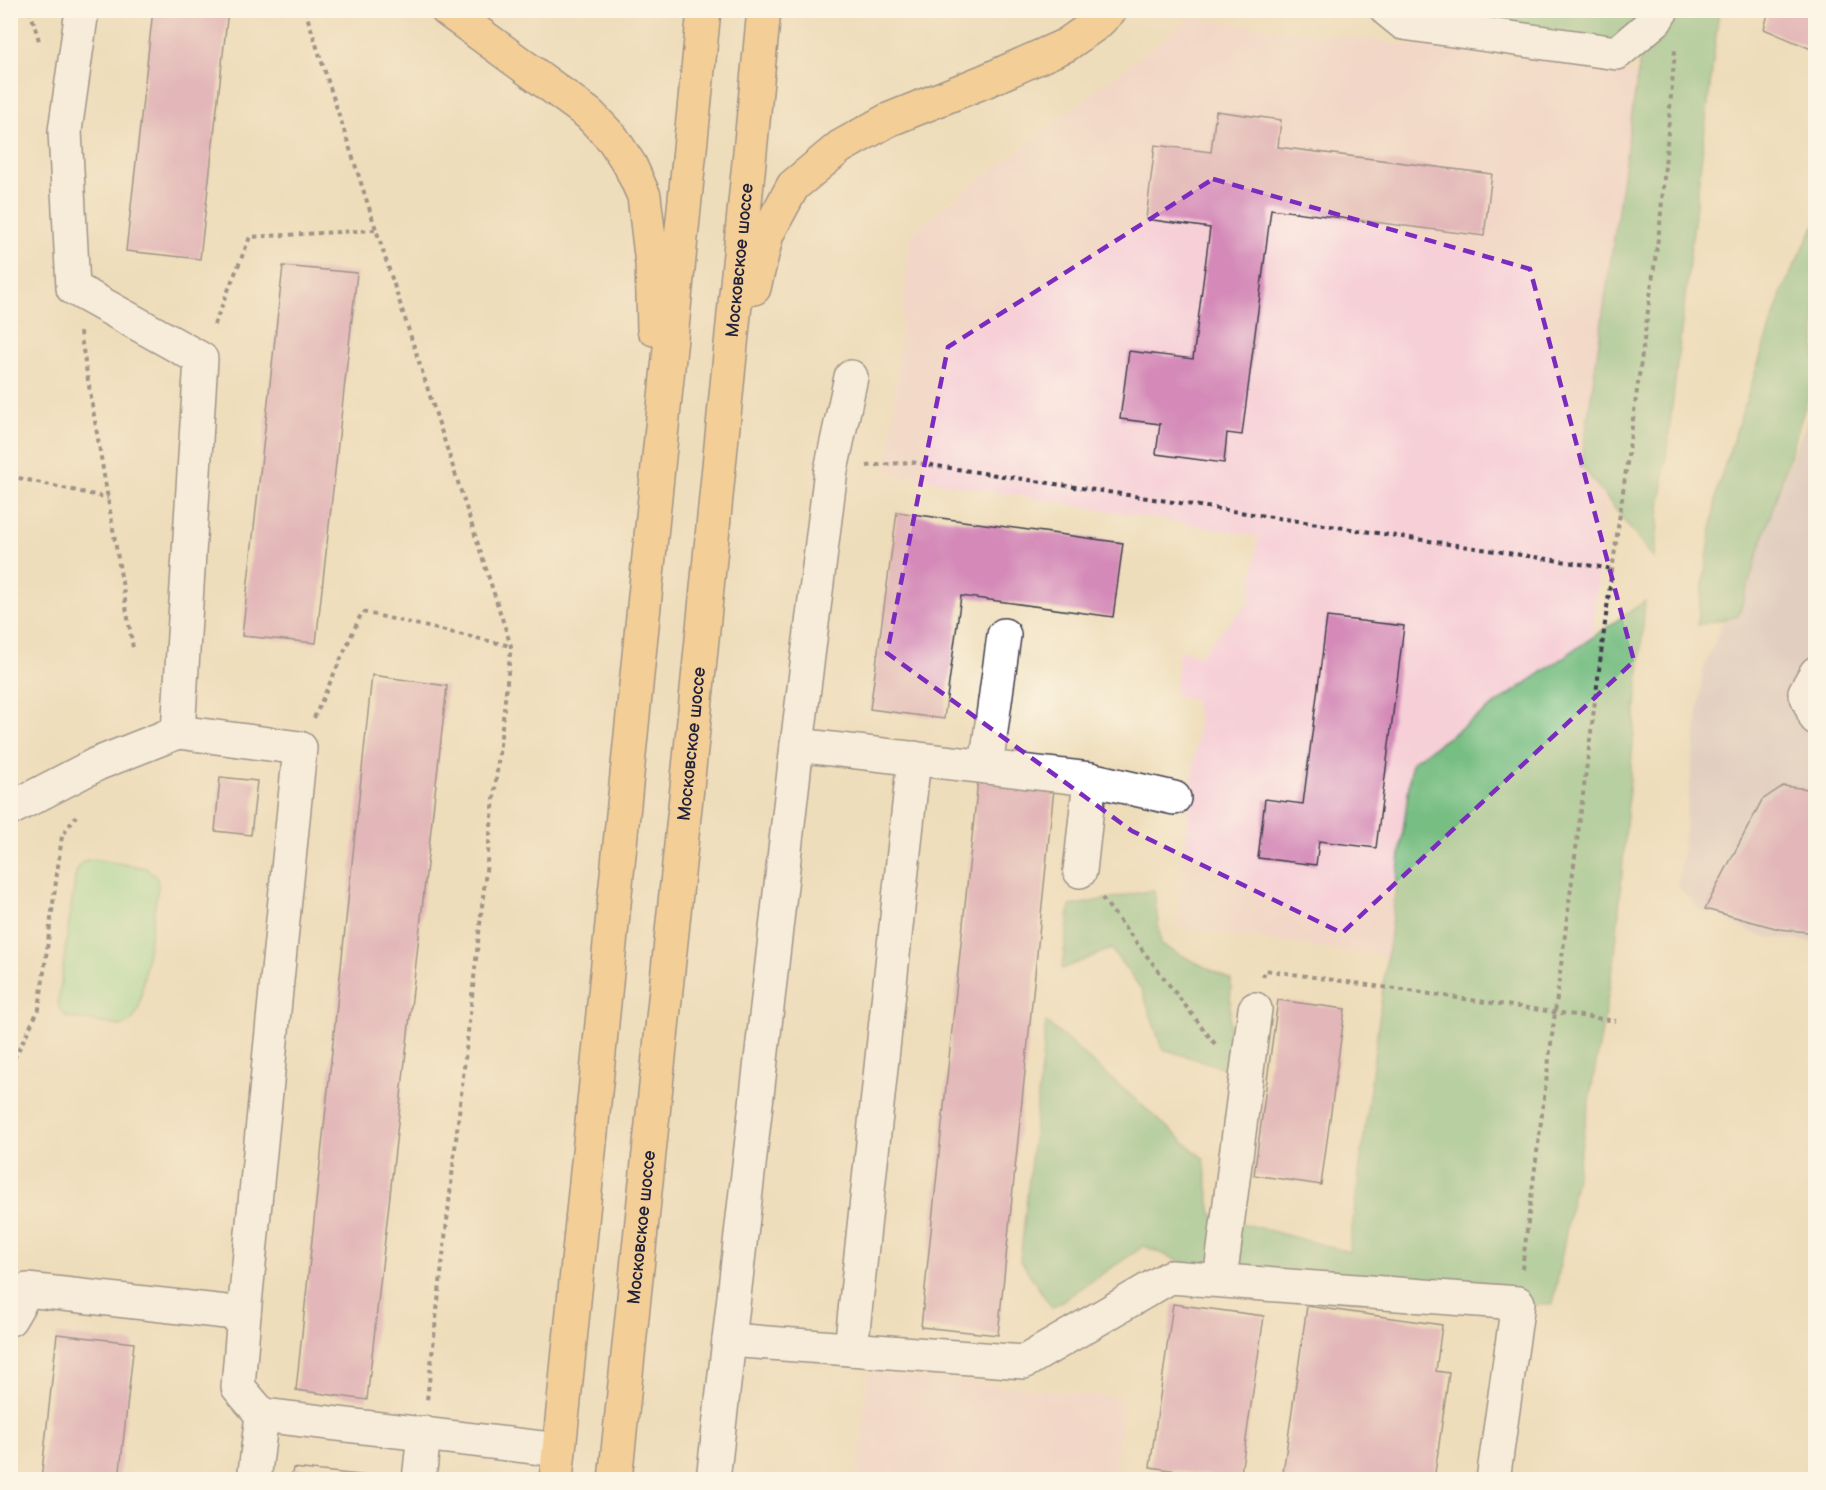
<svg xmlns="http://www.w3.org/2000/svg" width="1826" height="1490" font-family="'Balsamiq Sans',sans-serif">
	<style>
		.built { fill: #f6cfd7 }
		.industrial { fill: #d1bdc9 }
		.green { fill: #94df9b; stroke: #5b806b; stroke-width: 1.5 }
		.forest { fill: #77be83; stroke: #4c705f; stroke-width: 1.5 }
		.building { fill: #d489b8 }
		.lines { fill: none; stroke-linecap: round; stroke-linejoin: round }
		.minor-casing { stroke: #413e4e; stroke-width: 36 }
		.major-casing { stroke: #413e4e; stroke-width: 36 }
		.path { stroke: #413e4e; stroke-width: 4; stroke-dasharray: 4.5 4.5; stroke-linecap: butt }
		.minor { stroke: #fff; stroke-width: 33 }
		.major { stroke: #fbbd6e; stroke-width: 33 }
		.marked { fill: none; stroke: #7b2cbf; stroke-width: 4.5; stroke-dasharray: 12 8; stroke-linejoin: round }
		.labels { text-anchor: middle; stroke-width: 4.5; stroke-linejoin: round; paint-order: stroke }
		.street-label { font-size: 18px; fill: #22223b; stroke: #fcf5e5 }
	</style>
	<rect width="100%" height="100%" fill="#fcf5e5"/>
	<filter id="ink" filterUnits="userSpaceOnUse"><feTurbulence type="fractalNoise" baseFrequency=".0167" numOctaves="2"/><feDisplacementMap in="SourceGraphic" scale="12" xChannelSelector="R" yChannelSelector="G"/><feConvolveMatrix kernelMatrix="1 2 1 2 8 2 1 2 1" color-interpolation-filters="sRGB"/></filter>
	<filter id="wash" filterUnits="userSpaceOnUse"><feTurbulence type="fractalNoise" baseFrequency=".008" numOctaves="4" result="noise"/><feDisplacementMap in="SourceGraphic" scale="24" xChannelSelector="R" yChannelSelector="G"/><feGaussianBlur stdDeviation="1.35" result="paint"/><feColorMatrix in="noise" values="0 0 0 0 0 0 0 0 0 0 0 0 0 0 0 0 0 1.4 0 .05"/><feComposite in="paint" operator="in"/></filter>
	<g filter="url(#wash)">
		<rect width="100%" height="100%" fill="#eeddba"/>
		<g class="built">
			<polygon points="1190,18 1661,76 1596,593 1558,982 1176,927 1199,719 1194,699 1175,697 1179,649 1198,656 1250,601 1258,536 887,473 910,234"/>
			<polygon points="868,1372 1124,1398 1114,1479 857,1479"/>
		</g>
		<polygon class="industrial" points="1815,402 1815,942 1762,937 1713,913 1702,912 1678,887 1703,669"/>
		<path class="green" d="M 92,859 L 146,868 L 157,878 L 158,886 L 139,1008 C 135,1017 132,1023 121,1026 L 67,1017 L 61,1011 L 58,1003 L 76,873 C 79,865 83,861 92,859 Z"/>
		<g class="forest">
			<polygon points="1402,11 1719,11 1654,559 1581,465 1641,51"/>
			<polygon points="1815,224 1815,376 1738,616 1697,625 1718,486 1782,291"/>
			<polygon points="1645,601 1615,957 1553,1305 1265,1298 1144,1246 1052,1308 1020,1260 1046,1022 1204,1159 1212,1215 1349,1252 1412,762"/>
			<polygon points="1154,890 1161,945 1231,980 1228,1069 1162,1049 1142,990 1111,949 1062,969 1070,906"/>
		</g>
		<g id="blocks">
			<g class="building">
				<polygon points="153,10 228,10 200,259 126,251"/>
				<polygon points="1769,10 1816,10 1816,51 1764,29"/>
				<polygon points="1216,111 1281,120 1278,147 1492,174 1484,236 1271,209 1242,435 1227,433 1224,463 1156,454 1160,424 1120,419 1129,351 1193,359 1210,228 1146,219 1155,145 1211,152"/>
				<polygon points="283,266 357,273 316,643 242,636"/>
				<polygon points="897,512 1123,543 1113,617 961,596 944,719 870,709"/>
				<polygon points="1327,617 1404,626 1376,848 1319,841 1316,865 1258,858 1265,799 1303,804"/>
				<polygon points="372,675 447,686 367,1400 296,1390"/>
				<polygon points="220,777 257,781 251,835 215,831"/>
				<polygon points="978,780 1054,788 998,1335 921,1327"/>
				<polygon points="1783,786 1816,790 1816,933 1779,929 1705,909 1762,800"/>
				<polygon points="1278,1000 1345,1009 1321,1185 1254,1175"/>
				<polygon points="1173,1304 1264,1316 1240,1480 1150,1467"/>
				<polygon points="1307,1306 1442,1325 1436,1371 1449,1373 1434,1480 1282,1480"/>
				<polygon points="57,1334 134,1343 119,1480 41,1480"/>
				<polygon points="293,1468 369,1476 369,1480 291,1480"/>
			</g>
		</g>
	</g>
	<g filter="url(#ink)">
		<use href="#blocks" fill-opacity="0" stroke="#413e4e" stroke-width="1.5"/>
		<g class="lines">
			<g class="minor-casing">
				<g id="minor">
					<polyline points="82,10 65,131 73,288 201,359 178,732 300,748 244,1314 238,1387 262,1415 559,1450"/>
					<polyline points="1387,10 1403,23 1617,53 1656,20 1662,10"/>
					<polyline points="1816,673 1805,692 1816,718"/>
					<polyline points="797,745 1090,779 1080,871"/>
					<polyline points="986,767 1004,635"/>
					<polyline points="1090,779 1174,798"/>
					<polyline points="10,809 97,764 178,732"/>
					<polyline points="1220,1280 1255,1009"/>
					<polyline points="10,1319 27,1290 244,1314"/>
					<polyline points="729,1340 1024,1362 1170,1277 1518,1303 1493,1480"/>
					<polyline points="851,1349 914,758"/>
					<polyline points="254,1480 262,1415"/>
					<polyline points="419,1480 424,1433"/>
					<polyline points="713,1480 797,745 831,470 851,377"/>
				</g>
			</g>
			<g class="major-casing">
				<g id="major">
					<polyline points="447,10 589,114 613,139 630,165 644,196 652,264 654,329"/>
					<polyline points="754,288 767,234 793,186 840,147 888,120 985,81 1066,45 1096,24 1110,10"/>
					<polyline points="556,1480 704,10"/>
					<path id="s1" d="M 615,1480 L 694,720 L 764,10"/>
				</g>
			</g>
			<g class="path">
				<polyline points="30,10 40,44"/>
				<polyline points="305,10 511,646 427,1400"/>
				<polyline points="214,325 250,237 375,230"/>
				<polyline points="80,332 133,648"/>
				<polyline points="867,466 911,462 1613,569"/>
				<polyline points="10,476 108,498"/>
				<polyline points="314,718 362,612 511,646"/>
				<polyline points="1102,898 1215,1044"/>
				<polyline points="1263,977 1265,970 1616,1021"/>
				<polyline points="10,1067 39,1009 62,836 76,816"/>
				<polyline points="1522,1269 1608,600 1660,224 1675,50"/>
			</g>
			<use href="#minor" class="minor"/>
			<use href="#major" class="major"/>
		</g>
	</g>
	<path d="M0 0H1826V1490H0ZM 1213,179 L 1530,269 L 1634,661 L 1342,933 L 1132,831 L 887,653 L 948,347 Z" fill="#eeddba" fill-opacity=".55" fill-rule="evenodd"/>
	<path class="marked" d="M 1213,179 L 1530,269 L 1634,661 L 1342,933 L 1132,831 L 887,653 L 948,347 Z"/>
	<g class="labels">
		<g class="street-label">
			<text dy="6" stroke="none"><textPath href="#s1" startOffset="1226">Московское шоссе</textPath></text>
			<text dy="6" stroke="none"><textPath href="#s1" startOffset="740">Московское шоссе</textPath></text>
			<text dy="6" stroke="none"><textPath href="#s1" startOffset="254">Московское шоссе</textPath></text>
		</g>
	</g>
	<rect width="1826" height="1490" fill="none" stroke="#fcf5e5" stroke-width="36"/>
</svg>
